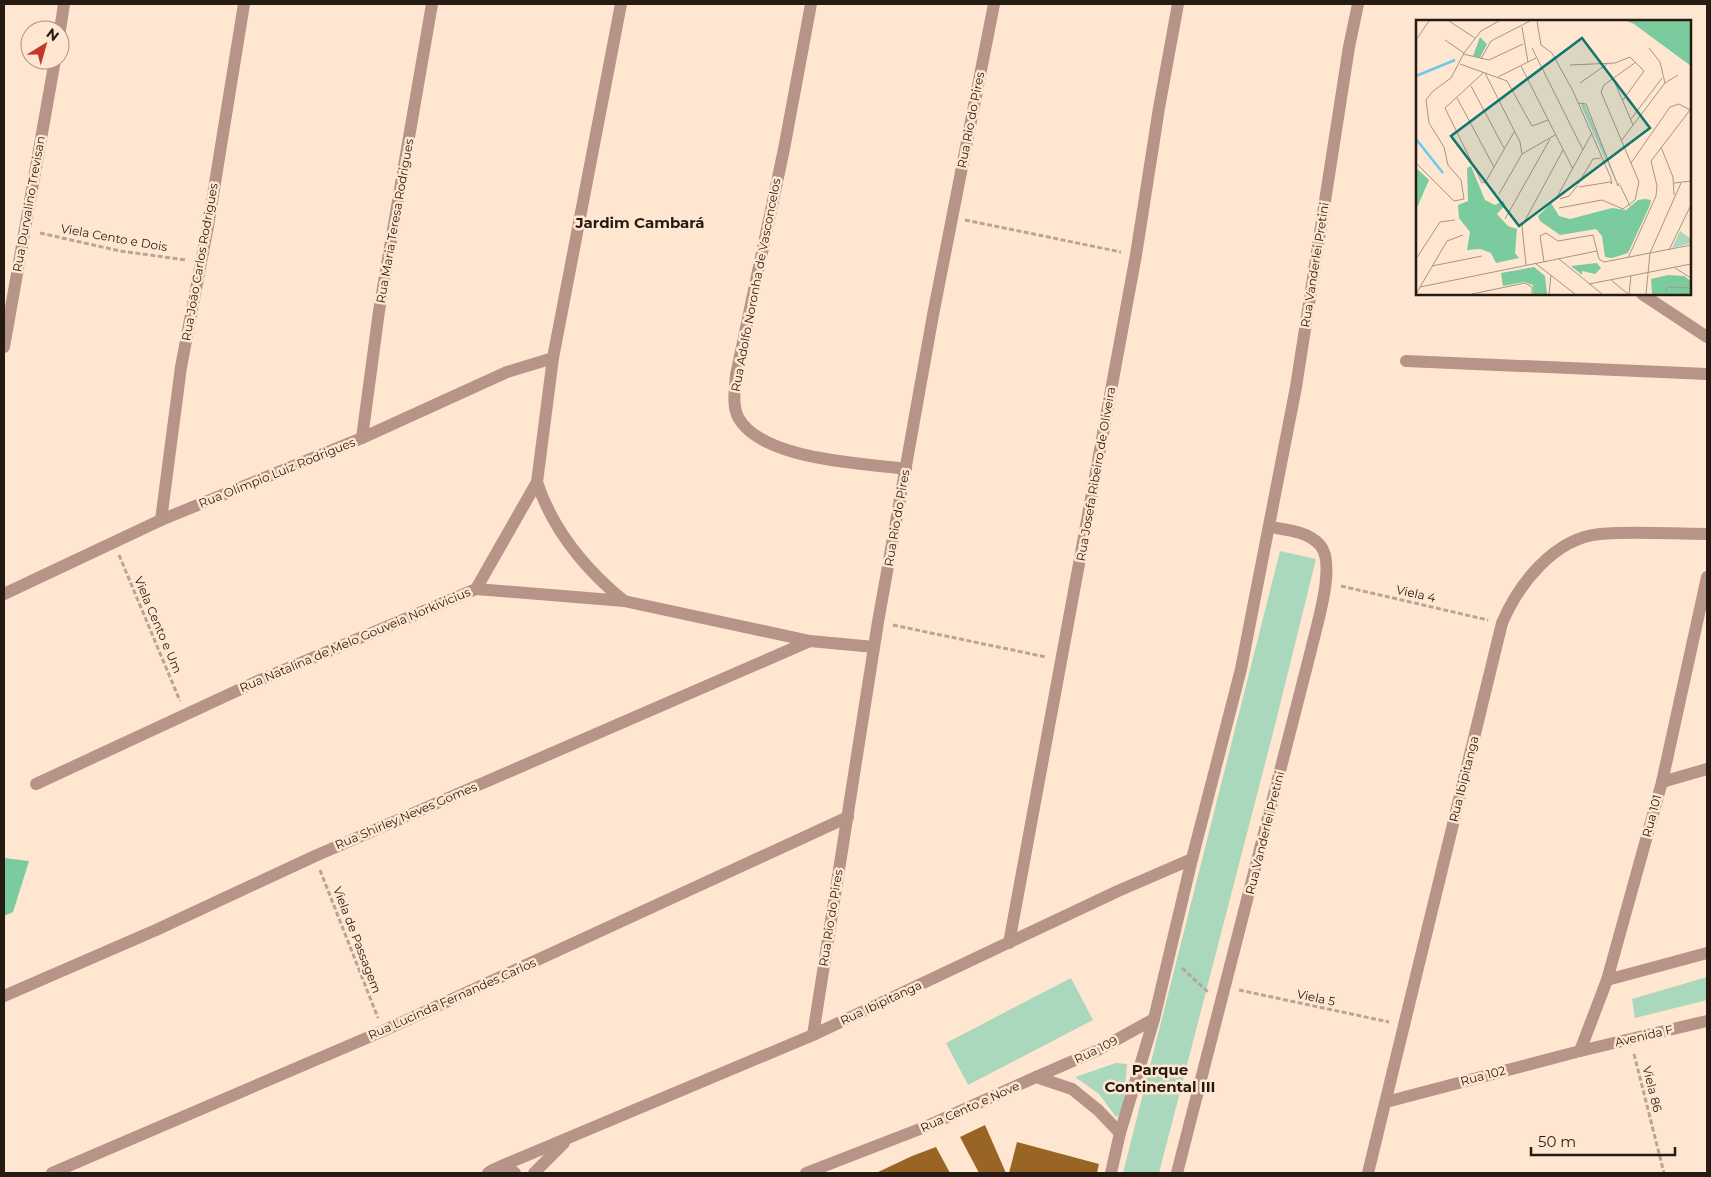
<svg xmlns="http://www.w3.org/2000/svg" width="1711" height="1177" font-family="Montserrat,sans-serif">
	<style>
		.green { fill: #a9d8bc }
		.forest { fill: #7acb9e }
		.building { fill: #996525 }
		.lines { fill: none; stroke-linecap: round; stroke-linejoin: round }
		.path { stroke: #baa594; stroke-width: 3; stroke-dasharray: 5 2.5; stroke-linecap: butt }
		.street { stroke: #b79488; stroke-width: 12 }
		.labels { text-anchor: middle; stroke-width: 5; stroke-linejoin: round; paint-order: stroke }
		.street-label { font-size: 12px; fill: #261b12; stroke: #ffe6d1 }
		.quarter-label { font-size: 15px; font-weight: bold; fill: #261b12; stroke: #ffe6d1 }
		.inset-river { fill: none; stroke: #69caec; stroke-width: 2.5 }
		.inset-road { fill: none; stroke: #a89585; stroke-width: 1 }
		.view { fill: #0f766e; fill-opacity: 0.15; stroke: #0f766e; stroke-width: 2.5 }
		.inset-edge { fill: none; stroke: #261b12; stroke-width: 2.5 }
	</style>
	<rect width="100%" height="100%" fill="#ffe6d1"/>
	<g class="green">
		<polygon points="1280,551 1316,559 1274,729 1159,1173 1123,1173"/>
		<polygon points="1707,977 1707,1000 1635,1018 1632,999"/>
		<polygon points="1071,978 1093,1020 968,1085 946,1043"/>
		<polygon points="1116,1063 1127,1064 1123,1112 1116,1117 1099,1094 1075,1077"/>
	</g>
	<polygon class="forest" points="4,858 29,861 13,912 4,916"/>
	<g class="building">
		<polygon points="985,1125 1006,1173 979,1173 960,1137"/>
		<polygon points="1017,1142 1099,1164 1097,1173 1009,1173"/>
		<polygon points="936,1147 950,1173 876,1173 912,1156"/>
	</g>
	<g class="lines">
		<g class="path">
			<polyline points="965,220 1121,252"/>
			<polyline points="40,233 120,251 186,260"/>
			<polyline points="119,555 180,701"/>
			<polyline points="1341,586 1488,620"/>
			<polyline points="893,625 1046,657"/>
			<polyline points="320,870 378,1018"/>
			<polyline points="1182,968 1208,992"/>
			<polyline points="1239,990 1389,1022"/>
			<polyline points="1634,1054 1664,1173"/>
		</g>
		<g class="street">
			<path d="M 811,4 L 784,149 L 736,375 C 735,389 732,405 738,417 C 761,460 861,463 906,469"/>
			<polyline points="60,30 64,4"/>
			<polyline points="1642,294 1707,337"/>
			<polyline points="4,347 55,60"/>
			<polyline points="1406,361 1707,374"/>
			<polyline points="362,438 379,311 432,4"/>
			<path d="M 537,482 C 553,531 585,569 624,601"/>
			<polyline points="161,520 181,367 208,226 244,4"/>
			<polyline points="476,589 624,601 810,641 874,647"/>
			<polyline points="4,594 161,520 362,438 507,372 553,358"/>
			<polyline points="1662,782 1707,769"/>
			<polyline points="36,784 260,680 476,589 537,482 553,358 621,4"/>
			<polyline points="1009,943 1136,255 1159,108 1178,4"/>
			<polyline points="1607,980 1707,953"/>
			<polyline points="4,996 156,930 315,856 810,641"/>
			<polyline points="813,1035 878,622 933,315 994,4"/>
			<polyline points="1580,1051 1607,980 1662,782 1707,577"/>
			<polyline points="1036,1077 1096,1051 1154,1019"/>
			<polyline points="1386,1102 1580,1051 1707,1021"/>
			<polyline points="499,1167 813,1035 1118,891 1192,859"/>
			<polyline points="52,1173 383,1031 848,817"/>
			<path d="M 488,1173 C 497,1166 506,1166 515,1173"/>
			<polyline points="534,1173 564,1143"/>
			<polyline points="806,1173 925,1127 1036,1077 1072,1089 1098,1110 1120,1133"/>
			<polyline points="1111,1173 1120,1133 1154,1019 1192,859 1241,669 1296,387 1349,47 1358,4"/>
			<path d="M 1177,1173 L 1311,650 C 1316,627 1337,564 1320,545 C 1307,531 1287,530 1270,527"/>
			<path d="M 1368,1173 L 1502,623 C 1518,585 1554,538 1600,534 C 1635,531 1672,534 1707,534"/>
		</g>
	</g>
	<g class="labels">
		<g class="street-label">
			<text transform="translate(971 120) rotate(-79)" y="4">Rua Rio do Pires</text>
			<text transform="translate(29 204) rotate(-80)" y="4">Rua Durvalino Trevisan</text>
			<text transform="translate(395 221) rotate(-80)" y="4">Rua Maria Teresa Rodrigues</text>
			<text transform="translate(114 238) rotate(10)" y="4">Viela Cento e Dois</text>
			<text transform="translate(200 262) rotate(-80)" y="4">Rua João Carlos Rodrigues</text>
			<text transform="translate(1315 265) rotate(-81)" y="4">Rua Vanderlei Pretini</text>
			<text transform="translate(756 285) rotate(-79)" y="4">Rua Adolfo Noronha de Vasconcelos</text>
			<text transform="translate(277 473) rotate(-22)" y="4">Rua Olimpio Luiz Rodrigues</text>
			<text transform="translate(1096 474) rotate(-80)" y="4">Rua Josefa Ribeiro de Oliveira</text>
			<text transform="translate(897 518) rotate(-80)" y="4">Rua Rio do Pires</text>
			<text transform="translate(1416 594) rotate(13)" y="4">Viela 4</text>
			<text transform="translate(158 625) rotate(67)" y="4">Viela Cento e Um</text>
			<text transform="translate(355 640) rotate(-23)" y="4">Rua Natalina de Melo Gouveia Norkivicius</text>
			<text transform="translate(1464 779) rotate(-76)" y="4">Rua Ibipitanga</text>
			<text transform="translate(406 816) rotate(-23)" y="4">Rua Shirley Neves Gomes</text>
			<text transform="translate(1652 816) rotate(-75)" y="4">Rua 101</text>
			<text transform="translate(1265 833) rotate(-76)" y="4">Rua Vanderlei Pretini</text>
			<text transform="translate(831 918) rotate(-81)" y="4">Rua Rio do Pires</text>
			<text transform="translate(357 940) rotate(69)" y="4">Viela de Passagem</text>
			<text transform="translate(1316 998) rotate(12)" y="4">Viela 5</text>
			<text transform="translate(452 999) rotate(-24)" y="4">Rua Lucinda Fernandes Carlos</text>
			<text transform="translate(881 1003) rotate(-25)" y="4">Rua Ibipitanga</text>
			<text transform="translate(1644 1036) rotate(-13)" y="4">Avenida F</text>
			<text transform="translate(1096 1050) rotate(-26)" y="4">Rua 109</text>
			<text transform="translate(1483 1076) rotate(-15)" y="4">Rua 102</text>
			<text transform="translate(1652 1089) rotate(76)" y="4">Viela 86</text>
			<text transform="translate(970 1107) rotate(-24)" y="4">Rua Cento e Nove</text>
		</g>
		<g class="quarter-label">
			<text x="640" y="228">Jardim Cambará</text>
			<text x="1160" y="1075">Parque<tspan x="1160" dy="17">Continental III</tspan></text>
		</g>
	</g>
	<g transform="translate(1416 20)">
		<rect width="275" height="275" fill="#ffe6d1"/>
		<path d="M 168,83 L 201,161 L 200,162 L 165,85 ZM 264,211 L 275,219 L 275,223 L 256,228 Z" fill="#a9d8bc"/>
		<path d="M 211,1 L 275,1 L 275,46 L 218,4 ZM 64,17 L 71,24 L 64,38 L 57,36 ZM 55,146 L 69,180 L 79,185 L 87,181 L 89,185 L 81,194 L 92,206 L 101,209 L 99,233 L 103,238 L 80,243 L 75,233 L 64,229 L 51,230 L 54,212 L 43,198 L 42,185 L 52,181 L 51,148 ZM 0,148 L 13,160 L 0,190 ZM 229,179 L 235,180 L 234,185 L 212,233 L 196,238 L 189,237 L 186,216 L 180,209 L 144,215 L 124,201 L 122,196 L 135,183 L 143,196 L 154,199 L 196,188 L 210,190 L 222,180 ZM 181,243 L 185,248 L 179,254 L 166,251 L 166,255 L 155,246 ZM 118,247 L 129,256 L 131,274 L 117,274 L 117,265 L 108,262 L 87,266 L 85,253 ZM 252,255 L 268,256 L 275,261 L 275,274 L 236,274 L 235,259 Z" fill="#7acb9e"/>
		<path class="inset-river" d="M 0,56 L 39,40M 0,119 L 27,153"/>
		<path class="inset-road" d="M 33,1 L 59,18M 121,1 L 125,25 L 136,33 L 157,71 L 195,158 L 195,164 L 196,161M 106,7 L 112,42M 0,20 L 13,1M 29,20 L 48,33M 116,28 L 167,130M 233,28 L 244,42 L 249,63M 47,34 L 73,40 L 107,24M 65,39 L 75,21 L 114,1M 44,44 L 91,61 L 116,106 L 132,100M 154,45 L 199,43 L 214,37 L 228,51 L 207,80M 105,46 L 157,149M 67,53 L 29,88 L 66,163 L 70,161 L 98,112M 69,53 L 104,122 L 106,134 L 83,174M 82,57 L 120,38M 197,58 L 217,105M 164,63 L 191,44M 55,66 L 88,128M 41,78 L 78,147M 163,83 L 170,84 L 202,166 L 203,163M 215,99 L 246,58M 205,121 L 249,63 L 262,55M 245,127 L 257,157 L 258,175M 106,134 L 139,115M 0,143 L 38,181 L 48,179 L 45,160 L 32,145 L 28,127 L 13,103 L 10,80 L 17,71 L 35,58 L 48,33 L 65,11 L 83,1M 215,143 L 254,87 L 263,84 L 274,90M 258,163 L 275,161M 162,164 L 177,139 L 185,138M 204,165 L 214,186M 163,167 L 194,162M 141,177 L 176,113M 144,179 L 153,176 L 162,165M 143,188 L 186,180 L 207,189 L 219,180 L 223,162 L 185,72 L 188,65 L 220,42M 89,199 L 134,119M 253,230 L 275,185M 212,238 L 240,176 L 241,166 L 235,141 L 274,90M 0,239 L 24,202 L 39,200M 143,239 L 186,274M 128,242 L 124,216 L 130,213 L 142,221 L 177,215 L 183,239 L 188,242 L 275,225M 119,243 L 159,274M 110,245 L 106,206 L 147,130M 16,246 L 66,236M 259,248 L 275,258M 195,260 L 212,274M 173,264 L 275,244M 4,267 L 181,231M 249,272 L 252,267 L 275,268M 0,274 L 31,221 L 47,215M 56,274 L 109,263 L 116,267 L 116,274M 133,274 L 135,255M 213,274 L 215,256M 230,274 L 234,233 L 265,163"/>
		<path class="view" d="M 166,18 L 234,108 L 103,206 L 35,116 Z"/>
		<rect width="275" height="275" class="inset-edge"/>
	</g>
	<rect width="1711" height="1177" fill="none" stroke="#261b12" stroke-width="10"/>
	<g transform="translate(45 45) rotate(37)"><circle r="24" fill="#ffe6d1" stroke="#a89585"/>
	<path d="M0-4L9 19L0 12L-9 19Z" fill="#c43729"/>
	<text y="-8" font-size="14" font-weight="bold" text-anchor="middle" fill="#261b12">N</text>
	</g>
	<path d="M1531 1147v8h144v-8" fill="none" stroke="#261b12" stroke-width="2.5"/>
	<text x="1538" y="1147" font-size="15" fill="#261b12" stroke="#ffe6d1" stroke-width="4" paint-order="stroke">50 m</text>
</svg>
